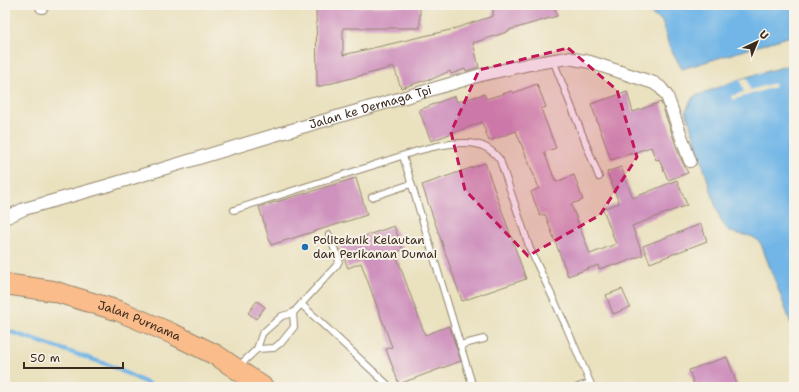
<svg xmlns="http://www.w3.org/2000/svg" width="799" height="392" font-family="'Shantell Sans',sans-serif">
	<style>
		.water { fill: #71b6e7; stroke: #567082 }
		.pier { fill: #eae1bf }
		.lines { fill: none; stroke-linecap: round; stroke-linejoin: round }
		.stream { stroke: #71b6e7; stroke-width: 4 }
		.building { fill: #cf92be }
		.lane-casing { stroke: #92866e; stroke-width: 8 }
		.street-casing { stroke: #92866e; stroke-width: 14 }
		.primary-casing { stroke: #92866e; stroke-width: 22 }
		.lane { stroke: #fff; stroke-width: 6 }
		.street { stroke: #fff; stroke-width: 12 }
		.primary { stroke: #f9bc8a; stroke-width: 20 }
		.marked { fill: #c2185b; fill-opacity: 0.2; stroke: #c2185b; stroke-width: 3; stroke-dasharray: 8 5; stroke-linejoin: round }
		.poi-dot { fill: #1f6fb2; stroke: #f7f3e8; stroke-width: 1.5 }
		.labels { text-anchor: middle; stroke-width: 4; stroke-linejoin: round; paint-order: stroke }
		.street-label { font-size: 12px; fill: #3b2a1e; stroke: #f7f3e8 }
		.poi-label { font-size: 12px; fill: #3b2a1e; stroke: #f7f3e8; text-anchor: start }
	</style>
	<rect width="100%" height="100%" fill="#f7f3e8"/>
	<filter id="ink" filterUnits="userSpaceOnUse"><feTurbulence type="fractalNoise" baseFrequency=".025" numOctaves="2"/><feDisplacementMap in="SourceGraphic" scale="8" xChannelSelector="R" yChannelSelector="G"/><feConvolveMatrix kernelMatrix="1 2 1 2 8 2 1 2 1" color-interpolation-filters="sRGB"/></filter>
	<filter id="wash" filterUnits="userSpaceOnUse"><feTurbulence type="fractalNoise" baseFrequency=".012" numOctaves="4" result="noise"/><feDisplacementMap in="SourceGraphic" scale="16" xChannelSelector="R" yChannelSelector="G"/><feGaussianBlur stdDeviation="0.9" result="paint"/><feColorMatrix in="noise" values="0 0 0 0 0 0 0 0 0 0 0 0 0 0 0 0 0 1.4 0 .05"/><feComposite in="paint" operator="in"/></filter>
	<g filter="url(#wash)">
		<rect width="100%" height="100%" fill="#eae1bf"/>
		<g class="water">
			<polygon points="643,5 794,5 794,35 682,69 669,46 662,21 645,10"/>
			<path d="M 794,64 L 794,331 L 761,244 C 751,231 742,238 730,231 C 723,227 720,217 717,210 L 686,111 L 693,97 L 740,79 Z"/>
		</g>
		<polygon class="pier" points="747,78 750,90 774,83 775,87 732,100 731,96 744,92 740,79"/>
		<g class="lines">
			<polyline class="stream" points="5,330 109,365 155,387"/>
		</g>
		<g id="blocks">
			<g class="building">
				<polygon points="405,5 420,5 420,28 343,28 343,55 450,30 493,16 493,5 554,5 557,16 509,30 510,31 473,43 479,67 466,71 465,69 451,74 450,71 430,80 429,79 401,88 394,67 317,87 316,7 405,6"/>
				<polygon points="537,84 546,107 541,109 556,148 544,152 556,182 574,175 583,200 571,204 590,254 616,244 603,209 619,203 607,172 621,167 633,198 677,180 687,205 632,226 643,255 615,266 614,264 599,269 598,265 568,276 545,214 540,216 531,192 539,188 516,131 489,141 482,122 431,141 419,110 455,96 457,102 484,94 486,99 512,91 513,93"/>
				<polygon points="627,92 633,112 661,102 680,157 688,173 668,180 659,159 656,160 651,147 611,160 591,104"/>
				<polygon points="485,163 526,279 462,301 422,185"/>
				<polygon points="356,178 367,215 271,245 259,207"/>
				<polygon points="701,224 707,241 650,263 643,246"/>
				<polygon points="394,226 403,250 395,252 425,335 449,326 461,361 399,384 386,349 392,347 361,263 348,268 339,245"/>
				<polygon points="622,289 630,307 613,314 606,295"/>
				<polygon points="257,301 265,307 256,319 248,313"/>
				<polygon points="727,357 738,387 695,387 689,370"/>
			</g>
		</g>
	</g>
	<g filter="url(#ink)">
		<use href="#blocks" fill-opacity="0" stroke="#92866e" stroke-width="1"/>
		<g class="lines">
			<g class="lane-casing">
				<g id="lane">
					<polyline points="553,60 599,177"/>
					<polyline points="403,156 473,387"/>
					<polyline points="372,197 411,184"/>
					<path d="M 234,210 C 279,195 324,181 368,167 C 399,157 433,143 466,143 C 480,143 492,149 500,160 L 530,249 L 566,326 L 592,387"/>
					<polyline points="301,304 390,387"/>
					<polyline points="293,313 337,265 339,261 329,235"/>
					<polyline points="266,330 282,316 293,313 294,327 281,343"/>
					<polyline points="264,332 262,334 257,349 274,348 279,344"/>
					<polyline points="460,345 484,339"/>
					<polyline points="239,366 257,349"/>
					<polyline points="578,387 590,383"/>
				</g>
			</g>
			<g class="street-casing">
				<g id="street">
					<polyline points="42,5 42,7"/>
					<path id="s1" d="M 5,218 L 24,209 L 106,186 L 278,134 L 481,75 L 530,64 L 568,58 L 590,62 L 654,83 L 661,88 L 667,96 L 690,161"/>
				</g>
			</g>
			<g class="primary-casing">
				<g id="primary">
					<path id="s2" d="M 5,284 L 53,291 L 119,311 L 173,334 L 216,355 L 263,387"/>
				</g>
			</g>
			<use href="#lane" class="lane"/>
			<use href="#street" class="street"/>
			<use href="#primary" class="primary"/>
		</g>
	</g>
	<path class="marked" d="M 568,48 L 617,90 L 637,157 L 600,215 L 528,256 L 465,190 L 451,132 L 479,70 Z"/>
	<circle class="poi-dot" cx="305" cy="247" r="4"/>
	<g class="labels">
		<g class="street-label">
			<text dy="4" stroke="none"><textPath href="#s1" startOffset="382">Jalan ke Dermaga Tpi</textPath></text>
			<text dy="4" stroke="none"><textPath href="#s2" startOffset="140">Jalan Purnama</textPath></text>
		</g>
		<g class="poi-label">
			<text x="313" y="244">Politeknik Kelautan<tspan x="313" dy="14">dan Perikanan Dumai</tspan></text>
		</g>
	</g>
	<rect width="799" height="392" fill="none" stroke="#f7f3e8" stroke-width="20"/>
	<g transform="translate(757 42) rotate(44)" stroke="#f7f3e8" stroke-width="3" paint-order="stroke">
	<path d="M0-3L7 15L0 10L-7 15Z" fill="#3b2a1e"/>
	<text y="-6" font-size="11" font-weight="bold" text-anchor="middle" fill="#3b2a1e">U</text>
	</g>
	<path d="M24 362v6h99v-6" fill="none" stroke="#3b2a1e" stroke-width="2"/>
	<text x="30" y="362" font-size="12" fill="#3b2a1e" stroke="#f7f3e8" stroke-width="3" paint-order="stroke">50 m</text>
</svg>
